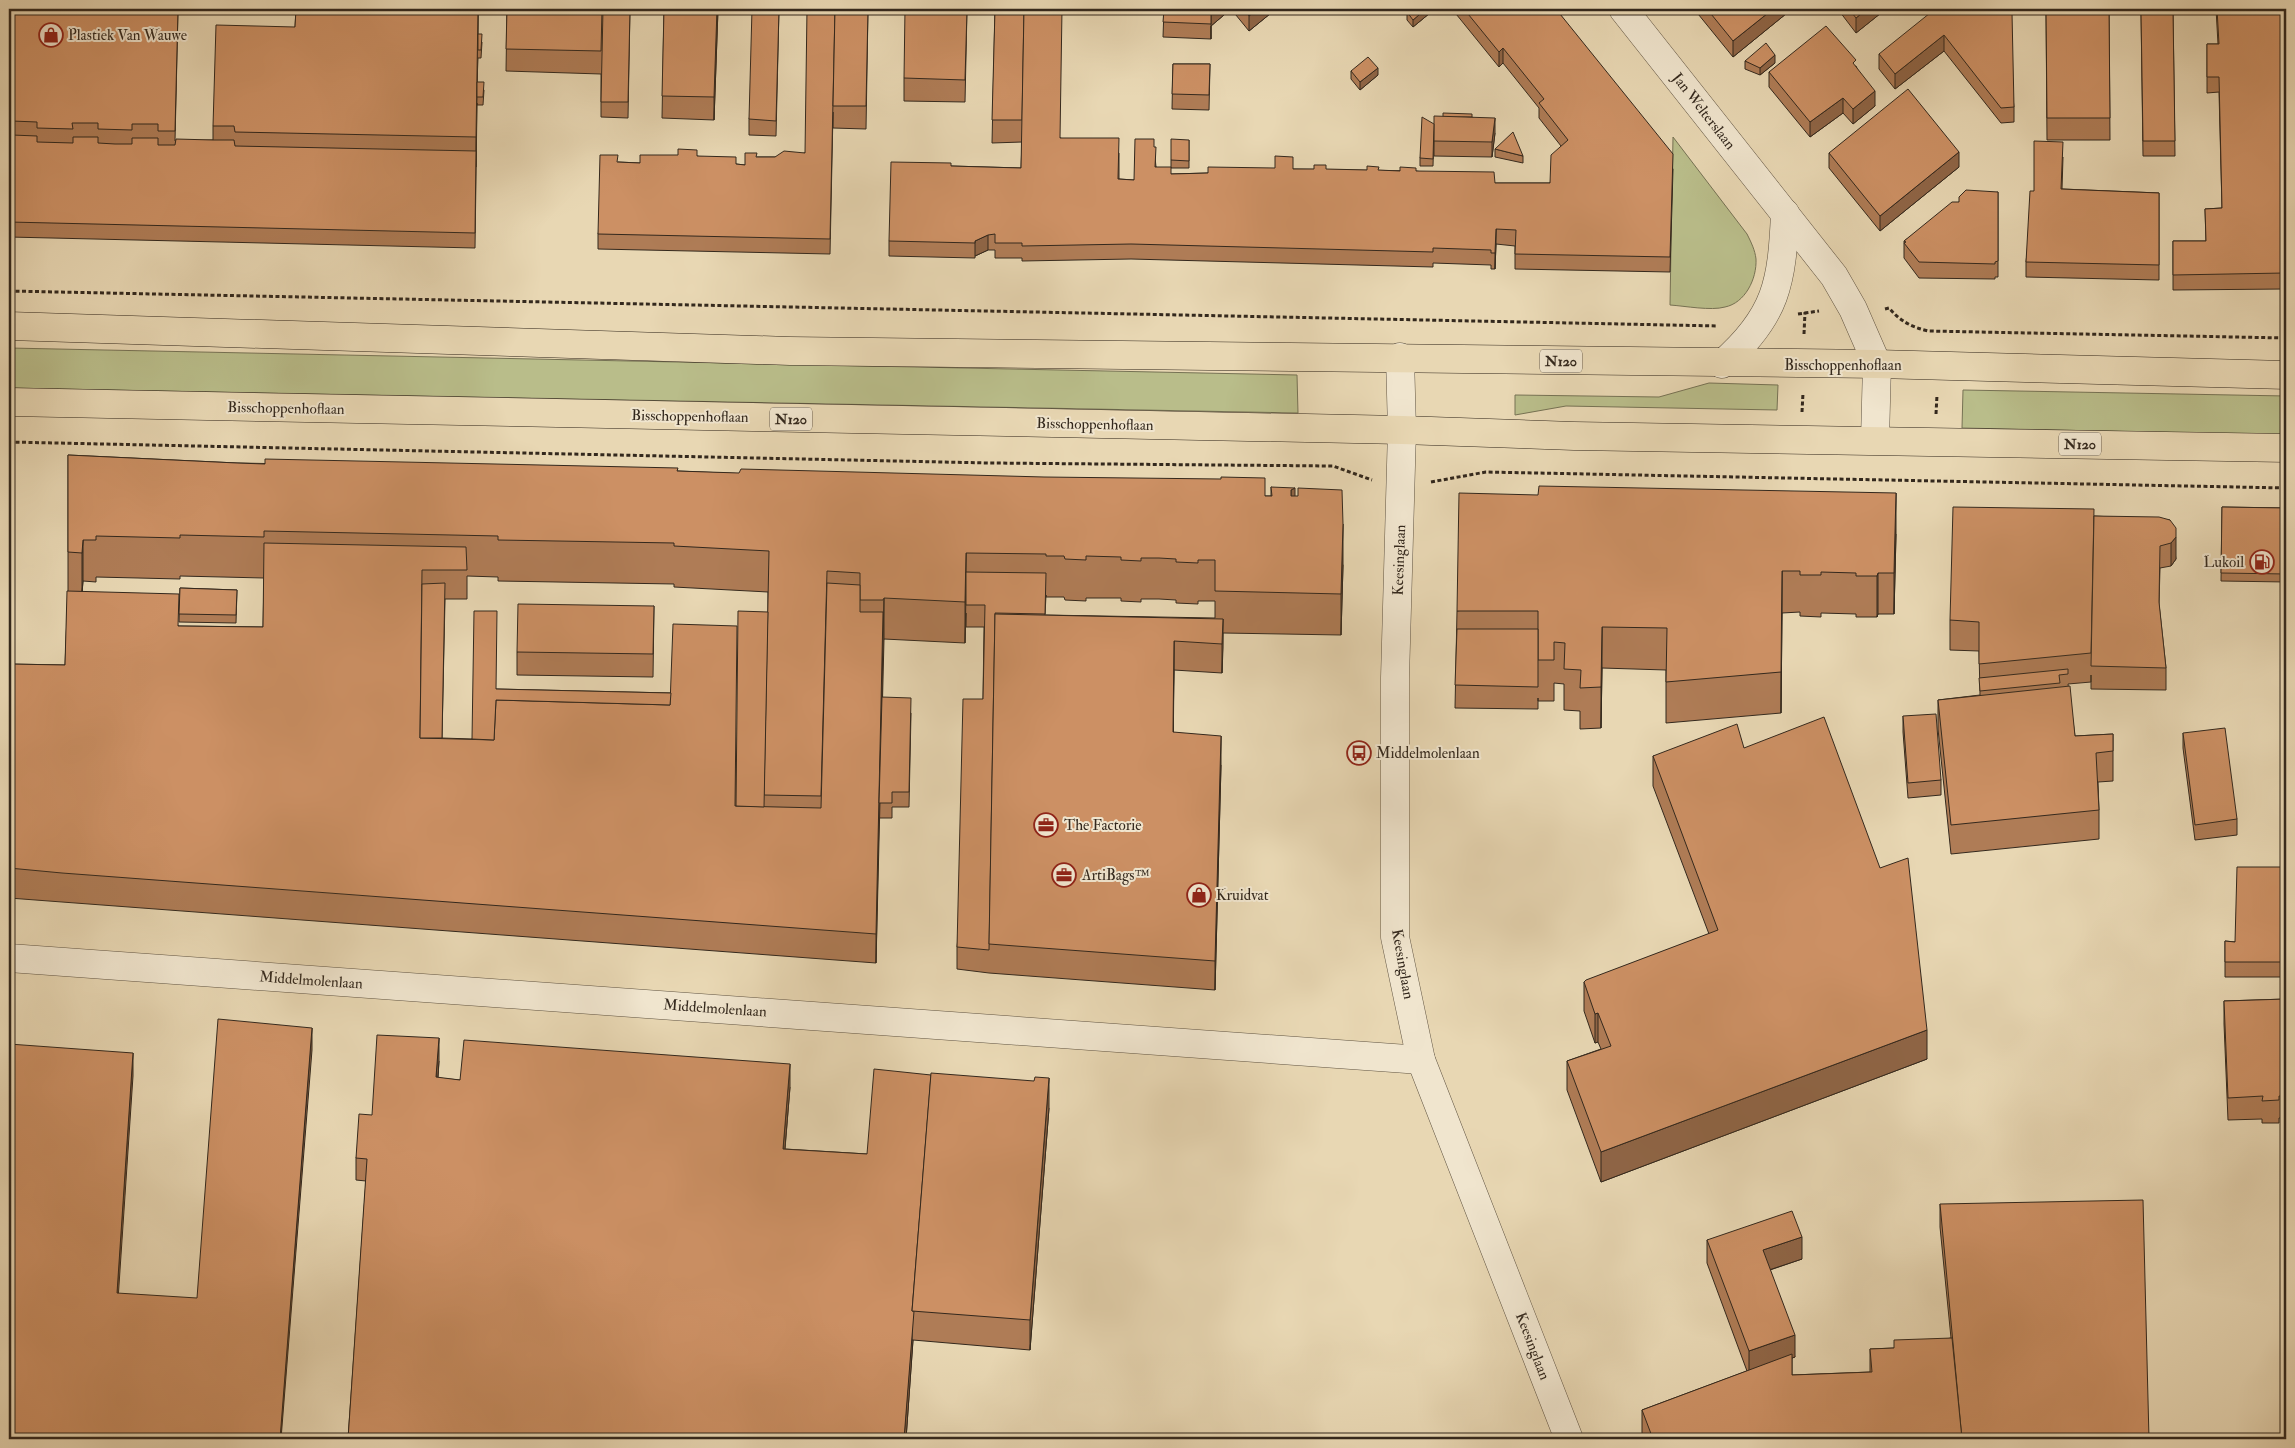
<svg xmlns="http://www.w3.org/2000/svg" width="2295" height="1448" font-family="'IM FELL Double Pica',serif">
	<style>
		.green { fill: #b9bd8a; stroke: #767254 }
		.lines { fill: none; stroke-linecap: round; stroke-linejoin: round }
		.minor-casing { stroke: #605442; stroke-width: 29 }
		.major-casing { stroke: #33281d; stroke-width: 29 }
		.path { stroke: #33281d; stroke-width: 3; stroke-dasharray: 4 2.5; stroke-linecap: butt }
		.minor { stroke: #f0e5ce; stroke-width: 28 }
		.major { stroke: #e8d7b3; stroke-width: 28 }
		.wall { fill: #af7c56; stroke: #33281d; fill-rule: evenodd }
		.shaded-wall { fill: #8f6546; stroke: #33281d }
		.building { fill: #cc9064; stroke: #33281d }
		.labels { text-anchor: middle; stroke-width: 4; stroke-linejoin: round; paint-order: stroke }
		.shield { fill: #f0e5ce; stroke: #6c6152; stroke-width: 1 }
		.shield-label { font-size: 14px; font-weight: bold; fill: #33281d }
		.poi-label { font-size: 15px; fill: #33281d; stroke: #f0e5ce; text-anchor: start }
		.street-label { font-size: 15px; fill: #33281d; stroke: #f0e5ce }
	</style>
	<rect width="100%" height="100%" fill="#e8d7b3"/>
	<filter id="stains"><feTurbulence type="fractalNoise" baseFrequency=".004" numOctaves="4"/><feColorMatrix values="0 0 0 0 .2 0 0 0 0 .09 0 0 0 0 .02 0 0 0 .5 -.17"/></filter>
	<radialGradient id="worn" r=".72"><stop offset=".6" stop-color="#630" stop-opacity="0"/><stop offset="1" stop-color="#630" stop-opacity=".3"/></radialGradient>
	<g class="green">
		<path d="M 1673,137 L 1747,234 C 1751,242 1755,250 1756,259 C 1757,279 1745,303 1725,307 C 1711,311 1685,306 1670,305 Z"/>
		<polygon points="9,348 1297,375 1298,413 9,388"/>
		<polygon points="1709,383 1778,385 1777,410 1566,406 1515,415 1515,395 1659,397"/>
		<polygon points="1963,390 2286,396 2286,435 1962,428"/>
	</g>
	<g class="lines">
		<g class="minor-casing">
			<g id="minor">
				<polyline points="1623,9 1834,276 1853,309 1877,364 1875,440"/>
				<polyline points="1400,357 1402,430 1395,678 1395,937 1421,1060 1569,1439"/>
				<path d="M 1722,364 C 1777,316 1782,282 1785,213"/>
				<polyline points="9,958 1421,1060"/>
			</g>
		</g>
		<g class="major-casing">
			<g id="major">
				<polyline points="9,326 790,351 1877,364 2286,375"/>
				<polyline points="9,402 1402,430 1574,436 2286,448"/>
			</g>
		</g>
		<g class="path">
			<polyline points="9,291 1718,326"/>
			<path d="M 1885,309 L 1889,308 C 1901,322 1912,327 1928,331 L 2286,338"/>
			<polyline points="1798,314 1819,311"/>
			<polyline points="1804,334 1805,312"/>
			<polyline points="1802,412 1803,393"/>
			<polyline points="1936,414 1937,395"/>
			<polyline points="9,442 989,463 1333,466 1372,480"/>
			<polyline points="1431,482 1486,472 2286,488"/>
		</g>
		<use href="#minor" class="minor"/>
		<use href="#major" class="major"/>
	</g>
	<g class="wall">
		<polygon points="9,9 178,11 175,141 213,140 213,126 295,27 296,9 478,9 478,45 482,42 481,58 478,58 477,82 484,90 483,105 477,105 477,103 475,248 9,237"/>
		<polygon points="507,9 630,9 628,118 601,117 601,74 506,71"/>
		<polygon points="664,9 718,9 714,120 662,118"/>
		<polygon points="779,9 776,136 749,135 749,119"/>
		<polygon points="868,9 866,129 833,128 833,112 830,254 598,249 598,234 618,162 640,163 697,156 736,164 745,165 757,157 775,157 805,153"/>
		<polygon points="967,9 965,102 904,101 904,78"/>
		<polygon points="995,9 1060,138 1119,153 1119,179 1134,180 1154,147 1156,167 1171,174 1208,173 1293,169 1416,171 1495,183 1550,183 1561,146 1539,118 1539,108 1503,63 1499,67 1452,9 1556,9 1673,169 1670,272 1515,269 1515,246 1496,244 1495,269 1491,269 1491,265 1433,263 1433,267 1131,259 1022,261 1022,258 995,258 995,250 988,250 975,256 975,258 889,256 889,241 951,166 1021,168 1022,142 992,143"/>
		<polygon points="1164,9 1231,9 1211,26 1211,39 1163,37"/>
		<polygon points="1231,9 1276,9 1249,31"/>
		<polygon points="1430,9 1430,13 1413,27 1407,20 1407,12"/>
		<polygon points="1694,9 1792,9 1733,57"/>
		<polygon points="1840,9 1886,9 1856,33 1840,12"/>
		<polygon points="2046,9 2109,9 2110,140 2047,140"/>
		<polygon points="2216,9 2281,9 2281,43 2285,68 2285,83 2282,83 2282,85 2284,289 2173,290 2173,241 2206,241 2205,209 2222,208 2219,92 2207,93 2207,44 2218,44"/>
		<polygon points="2141,12 2173,12 2175,156 2143,156"/>
		<polygon points="2004,13 2014,107 2014,122 2001,123 1944,51 1895,89 1879,69 1879,54"/>
		<polygon points="1745,61 1775,63 1760,75 1745,69"/>
		<polygon points="1173,64 1210,64 1209,110 1172,109"/>
		<polygon points="1856,66 1875,106 1853,124 1843,113 1810,137 1769,87 1769,72"/>
		<polygon points="1351,71 1378,75 1360,90 1351,79"/>
		<polygon points="1472,117 1495,133 1492,157 1434,156 1434,131 1433,166 1420,166 1420,158 1434,124"/>
		<polygon points="1189,140 1189,168 1171,168 1171,160"/>
		<polygon points="1495,149 1523,156 1523,163 1495,157"/>
		<polygon points="1829,153 1959,167 1880,231 1829,168"/>
		<polygon points="2063,157 2062,189 2159,193 2159,280 2026,277 2026,262 2034,191"/>
		<polygon points="1998,192 1998,277 1995,277 1995,279 1919,278 1904,258 1904,241 1959,202"/>
		<path d="M 68,455 L 237,463 L 678,471 L 1265,496 L 1271,496 L 1271,487 L 1295,496 L 1343,565 L 1341,635 L 1223,633 L 1222,673 L 1174,670 L 1173,732 L 1221,765 L 1215,990 L 989,973 L 957,969 L 957,947 L 983,699 L 984,627 L 966,627 L 966,613 L 965,643 L 884,639 L 883,641 L 882,697 L 911,713 L 909,807 L 892,807 L 892,818 L 879,818 L 876,963 L 62,902 L 9,898 L 9,664 L 65,665 L 68,591 ZM 180,576 L 264,578 L 263,627 L 179,626 L 82,592 L 83,581 L 96,582 L 96,577 L 180,579 ZM 467,576 L 498,577 L 498,581 L 674,584 L 674,587 L 768,592 L 768,612 L 736,762 L 671,693 L 496,689 L 472,739 L 442,738 L 445,599 L 467,599 ZM 1046,595 L 1046,597 L 1064,597 L 1065,600 L 1086,601 L 1086,598 L 1121,598 L 1121,601 L 1141,602 L 1141,599 L 1159,599 L 1176,600 L 1176,603 L 1198,604 L 1198,601 L 1215,601 L 1215,618 L 1045,615 Z"/>
		<polygon points="2222,507 2286,508 2286,582 2221,581"/>
		<polygon points="2094,516 2170,520 2176,559 2171,566 2160,568 2159,604 2166,668 2166,690 2091,689 2091,675 2091,682 2068,684 2075,736 2113,734 2113,781 2098,782 2099,810 2099,839 1951,854 1938,729 1938,700 1980,695 1979,651 1950,650 1950,620"/>
		<polygon points="1896,534 1894,614 1878,614 1877,617 1856,617 1856,614 1821,613 1821,617 1800,616 1800,612 1782,613 1781,713 1666,723 1666,670 1602,668 1601,728 1580,729 1580,711 1564,710 1564,684 1554,683 1554,701 1538,701 1538,698 1538,709 1455,708 1457,611"/>
		<polygon points="180,588 237,590 236,623 179,622"/>
		<polygon points="654,606 653,677 517,675 517,652"/>
		<polygon points="1903,716 1941,780 1941,795 1908,798 1903,732"/>
		<polygon points="2183,733 2237,819 2237,835 2195,840 2183,748"/>
		<polygon points="1744,748 1927,1059 1601,1182 1567,1090 1567,1061 1601,1049 1598,1042 1595,1043 1584,1011 1584,982 1709,934 1653,786 1653,756"/>
		<polygon points="2286,867 2286,977 2225,977 2225,941 2235,942"/>
		<polygon points="2286,999 2286,1118 2279,1118 2279,1123 2262,1123 2262,1119 2228,1120 2224,1024 2224,1001"/>
		<polygon points="439,1061 438,1078 460,1080 790,1087 785,1149 867,1154 1049,1108 1030,1350 913,1340 906,1439 348,1439 366,1181 356,1180 356,1158 372,1115"/>
		<polygon points="1940,1204 2149,1439 1642,1439 1642,1410 1747,1371 1707,1263 1707,1240 1802,1259 1770,1270 1795,1357 1792,1358 1792,1375 1870,1372 1870,1349 1894,1348 1951,1338 1940,1227"/>
	</g>
	<g class="shaded-wall">
		<polygon points="478,9 476,167 476,137"/>
		<polygon points="717,9 718,9 714,120 714,97"/>
		<polygon points="1214,9 1231,9 1211,26 1211,39 1211,11"/>
		<polygon points="1257,9 1276,9 1249,31 1249,16"/>
		<polygon points="1426,9 1430,9 1430,13 1413,27 1413,20"/>
		<polygon points="1773,9 1792,9 1733,57 1733,41"/>
		<polygon points="1867,9 1886,9 1856,33 1856,18"/>
		<polygon points="1944,35 1944,51 1895,89 1895,74"/>
		<polygon points="1503,48 1503,63 1499,67 1499,52"/>
		<polygon points="1775,55 1775,63 1760,75 1760,68"/>
		<polygon points="1378,68 1378,75 1360,90 1360,82"/>
		<polygon points="1875,91 1875,106 1853,124 1853,109"/>
		<polygon points="1843,98 1843,113 1810,137 1810,122"/>
		<polygon points="1495,118 1495,133 1492,157 1492,142"/>
		<polygon points="1959,152 1959,167 1880,231 1880,216"/>
		<polygon points="1496,229 1496,244 1495,269 1495,253"/>
		<polygon points="988,235 988,250 975,256 975,241"/>
		<polygon points="1295,488 1295,529 1291,532 1291,490"/>
		<polygon points="1896,493 1896,534 1894,614 1894,573"/>
		<polygon points="1343,524 1343,565 1341,635 1341,594"/>
		<polygon points="2176,537 2176,559 2171,566 2171,543"/>
		<polygon points="83,540 83,581 82,594 82,553"/>
		<polygon points="966,553 966,594 965,643 965,602"/>
		<polygon points="1782,571 1782,613 1781,713 1781,672"/>
		<polygon points="1878,573 1878,614 1877,617 1877,576"/>
		<polygon points="884,598 884,639 876,963 876,934"/>
		<polygon points="1223,619 1223,648 1222,673 1222,644"/>
		<polygon points="1602,627 1602,668 1601,728 1601,687"/>
		<polygon points="1174,641 1174,670 1173,762 1173,732"/>
		<polygon points="1221,736 1221,765 1215,990 1215,961"/>
		<polygon points="1598,1013 1598,1042 1595,1043 1595,1014"/>
		<polygon points="312,1028 312,1050 281,1439 280,1439"/>
		<polygon points="1927,1030 1927,1059 1601,1182 1601,1152"/>
		<polygon points="439,1038 439,1061 436,1100 436,1077"/>
		<polygon points="133,1053 133,1076 117,1315 117,1293"/>
		<polygon points="790,1064 790,1087 783,1171 783,1149"/>
		<polygon points="1049,1078 1049,1108 1030,1350 1030,1320"/>
		<polygon points="1802,1237 1802,1259 1763,1272 1763,1250"/>
		<polygon points="912,1330 912,1340 913,1340 906,1439 904,1439"/>
		<polygon points="1795,1335 1795,1357 1749,1374 1749,1351"/>
	</g>
	<g class="building">
		<polygon points="9,9 178,9 175,131 158,131 158,124 132,124 132,130 98,129 98,123 72,123 73,129 37,128 37,122 12,121 12,127 9,127"/>
		<polygon points="296,9 478,9 476,137 235,132 234,126 213,126 216,25 295,27"/>
		<polygon points="507,9 602,9 601,51 506,49"/>
		<polygon points="603,9 630,9 628,102 601,102"/>
		<polygon points="664,9 717,9 714,97 662,96"/>
		<polygon points="752,9 779,9 776,121 749,119"/>
		<polygon points="807,9 835,9 830,239 598,234 600,155 618,155 617,162 640,163 640,155 678,155 678,149 697,150 697,156 736,157 736,164 745,165 745,153 757,153 756,157 775,157 784,151 805,153"/>
		<polygon points="835,9 868,9 866,106 833,106"/>
		<polygon points="905,9 967,9 965,80 904,78"/>
		<polygon points="995,9 1024,9 1022,120 992,120"/>
		<polygon points="1024,9 1062,9 1060,138 1119,138 1118,179 1134,180 1135,139 1154,139 1154,147 1156,147 1155,167 1171,167 1171,174 1208,173 1208,167 1275,168 1275,156 1293,157 1293,169 1314,169 1314,165 1326,165 1326,169 1367,170 1367,166 1379,167 1378,170 1400,171 1400,167 1416,168 1416,171 1494,172 1495,183 1550,183 1551,155 1568,140 1539,103 1544,99 1503,48 1499,52 1464,9 1556,9 1673,154 1670,257 1515,254 1516,230 1496,229 1495,253 1491,253 1491,250 1433,248 1433,252 1131,244 1022,246 1022,243 995,243 995,234 988,235 975,241 975,243 889,241 891,162 951,163 951,166 1021,168"/>
		<polygon points="1164,9 1214,9 1211,11 1211,24 1163,22"/>
		<polygon points="1244,9 1257,9 1249,16"/>
		<polygon points="1411,9 1426,9 1413,20 1407,12"/>
		<polygon points="1707,9 1773,9 1733,41"/>
		<polygon points="1849,9 1867,9 1856,18"/>
		<polygon points="1935,9 2004,9 2004,13 2012,13 2014,107 2001,108 1944,35 1895,74 1879,54"/>
		<polygon points="2046,9 2109,9 2110,118 2047,118"/>
		<polygon points="2217,9 2281,9 2281,43 2282,48 2284,47 2285,68 2282,68 2282,76 2284,273 2173,275 2173,241 2206,241 2205,209 2222,208 2219,77 2207,77 2207,44 2219,44"/>
		<polygon points="2141,12 2173,12 2175,141 2143,141"/>
		<polygon points="1826,26 1856,60 1853,63 1875,91 1853,109 1843,98 1810,122 1769,72"/>
		<polygon points="478,34 482,34 481,50 478,50"/>
		<polygon points="1766,43 1775,55 1760,68 1745,61"/>
		<polygon points="1368,57 1378,68 1360,82 1351,71"/>
		<polygon points="1173,64 1210,64 1209,95 1172,94"/>
		<polygon points="477,82 484,82 483,97 477,97"/>
		<polygon points="1908,89 1959,152 1880,216 1829,153"/>
		<polygon points="1443,113 1472,114 1472,117 1443,117"/>
		<polygon points="1434,116 1495,118 1492,142 1434,141"/>
		<polygon points="1422,117 1434,124 1433,159 1420,158"/>
		<polygon points="1513,132 1523,156 1495,149"/>
		<polygon points="12,135 37,136 37,142 73,143 73,137 98,137 98,143 115,144 132,144 132,138 158,138 158,145 175,145 176,139 213,140 234,140 235,146 476,151 475,233 9,222 9,141 12,141"/>
		<polygon points="1171,139 1189,140 1189,161 1171,160"/>
		<polygon points="2034,141 2063,142 2061,189 2159,193 2159,265 2026,262 2030,191 2034,191"/>
		<polygon points="1966,190 1998,192 1998,261 1995,262 1995,264 1919,262 1904,243 1906,242 1904,241 1952,202 1959,202 1959,197"/>
		<polygon points="68,455 237,463 265,464 265,459 678,468 677,471 739,473 741,469 1044,477 1221,479 1221,477 1265,478 1265,496 1272,496 1271,487 1295,488 1291,490 1291,496 1298,496 1298,488 1342,490 1343,524 1341,594 1215,591 1215,560 1198,560 1198,563 1176,562 1176,559 1159,558 1141,558 1141,561 1121,560 1121,557 1086,556 1086,560 1065,559 1064,556 1046,556 1046,554 966,553 965,602 884,598 883,600 860,600 860,573 827,571 821,796 764,795 769,551 674,546 674,543 498,540 498,536 264,531 264,537 180,535 180,538 96,536 96,540 83,540 82,553 68,552"/>
		<polygon points="1539,486 1896,493 1894,573 1878,573 1877,576 1856,576 1856,573 1821,572 1821,575 1800,575 1800,571 1782,571 1781,672 1666,682 1667,628 1602,627 1601,687 1580,688 1581,670 1564,669 1565,643 1554,642 1554,660 1538,660 1538,611 1457,611 1459,493 1538,495"/>
		<polygon points="1953,507 2094,509 2091,653 1979,664 1979,622 1950,620"/>
		<polygon points="2222,507 2286,508 2286,574 2221,573"/>
		<polygon points="2094,516 2159,517 2170,520 2176,528 2176,537 2171,543 2160,546 2159,602 2166,668 2091,666"/>
		<polygon points="264,543 466,547 467,570 422,570 420,738 494,740 496,700 670,705 673,624 737,626 735,806 821,808 827,583 860,585 860,612 883,612 876,934 62,873 9,868 9,664 65,665 67,591 179,594 178,626 263,627"/>
		<polygon points="966,572 1046,573 1045,614 995,613 989,950 957,947 963,699 983,699 985,605 966,605"/>
		<polygon points="445,583 442,738 420,738 422,584"/>
		<polygon points="180,588 237,590 236,615 179,614"/>
		<polygon points="518,604 654,606 653,654 517,652"/>
		<polygon points="474,611 497,611 496,689 671,693 670,705 496,700 494,740 472,739"/>
		<polygon points="738,611 768,612 764,807 736,806"/>
		<polygon points="995,614 1223,619 1222,644 1174,641 1173,732 1221,736 1215,961 989,944"/>
		<polygon points="1457,629 1538,629 1538,687 1455,685"/>
		<polygon points="2068,669 2068,674 2059,675 2060,683 1980,691 1979,678"/>
		<polygon points="2070,686 2075,736 2113,734 2113,751 2096,753 2099,810 1951,825 1938,700"/>
		<polygon points="882,697 911,698 909,792 892,792 892,803 879,803"/>
		<polygon points="1936,714 1941,780 1908,783 1903,716"/>
		<polygon points="1824,717 1880,868 1908,858 1927,1030 1601,1152 1567,1061 1611,1046 1598,1013 1595,1014 1584,982 1586,980 1718,930 1653,756 1737,724 1744,748"/>
		<polygon points="2225,728 2237,819 2195,825 2183,733"/>
		<polygon points="2237,867 2286,867 2286,962 2225,962 2225,941 2235,942"/>
		<polygon points="2286,999 2286,1096 2279,1096 2279,1100 2262,1101 2263,1096 2228,1098 2224,1001"/>
		<polygon points="218,1019 312,1028 280,1439 9,1439 9,1044 133,1053 117,1293 197,1298"/>
		<polygon points="377,1035 439,1038 436,1077 460,1080 464,1040 790,1064 783,1149 867,1154 874,1069 931,1075 912,1311 914,1311 904,1439 348,1439 367,1159 356,1158 359,1114 372,1115"/>
		<polygon points="931,1073 1034,1081 1035,1077 1049,1078 1030,1320 912,1311"/>
		<polygon points="2143,1200 2149,1439 1962,1439 1940,1204"/>
		<polygon points="1792,1211 1802,1237 1763,1250 1795,1335 1749,1351 1707,1240"/>
		<polygon points="1952,1338 1962,1439 1653,1439 1642,1410 1792,1354 1792,1375 1872,1372 1870,1349 1894,1348 1894,1340"/>
		<polygon points="287,1437 323,1439 287,1439"/>
	</g>
	<defs>
		<g id="shop-ring" transform="scale(1.25)"><circle r="9.5" fill="#f0e5ce" stroke="#8f2418" stroke-width="1.5"/><path d="M-5-2.5h2.3a2.7 3.5 0 0 1 5.4 0H5L5.5 6h-11ZM-1.5-2.5h3a1.5 2.3 0 0 0-3 0Z" fill="#8f2418"/></g>
		<g id="fuel-ring" transform="scale(1.25)"><circle r="9.5" fill="#f0e5ce" stroke="#8f2418" stroke-width="1.5"/><path d="M-5.5-6h7V0h2V4h1.3V-2.5L3-4.5l.8-.8L6-3V5H2.5V1h-1V6h-7ZM-4.2-4.7v3.2H.2V-4.7Z" fill="#8f2418"/></g>
		<g id="bus-ring" transform="scale(1.25)"><circle r="9.5" fill="#f0e5ce" stroke="#8f2418" stroke-width="1.5"/><path d="M-5-6H5V4H4V6H2V4H-2V6H-4V4H-5ZM-3.5-4V0h7V-4ZM-3.5 1.2v1.5H-2V1.2ZM2 1.2v1.5H3.5V1.2Z" fill="#8f2418"/></g>
		<g id="office-ring" transform="scale(1.25)"><circle r="9.5" fill="#f0e5ce" stroke="#8f2418" stroke-width="1.5"/><path d="M-6-3h4V-5.5h4V-3h4V5H-6ZM-1-4.5V-3h2v-1.5ZM-6 0V1H6V0Z" fill="#8f2418"/></g>
	</defs>
	<g fill-rule="evenodd">
		<use href="#shop-ring" x="51" y="35"/>
		<use href="#fuel-ring" x="2262" y="562"/>
		<use href="#bus-ring" x="1359" y="753"/>
		<use href="#office-ring" x="1046" y="825"/>
		<use href="#office-ring" x="1064" y="875"/>
		<use href="#shop-ring" x="1199" y="895"/>
	</g>
	<g class="labels">
		<g class="shield">
			<rect x="1540" y="349.5" width="42" height="23" rx="4"/>
			<rect x="770" y="407.5" width="42" height="23" rx="4"/>
			<rect x="2059" y="432.5" width="42" height="23" rx="4"/>
		</g>
		<g class="shield-label">
			<text x="1561" y="366">N120</text>
			<text x="791" y="424">N120</text>
			<text x="2080" y="449">N120</text>
		</g>
		<g class="poi-label">
			<text x="68" y="40">Plastiek Van Wauwe</text>
			<text x="2244" y="567" text-anchor="end">Lukoil</text>
			<text x="1376" y="758">Middelmolenlaan</text>
			<text x="1064" y="830">The Factorie</text>
			<text x="1082" y="880">ArtiBags™</text>
			<text x="1216" y="900">Kruidvat</text>
		</g>
		<g class="street-label">
			<text transform="translate(1704 111) rotate(52)" y="5">Jan Welterslaan</text>
			<text x="1843" y="370">Bisschoppenhoflaan</text>
			<text transform="translate(286 408) rotate(1)" y="5">Bisschoppenhoflaan</text>
			<text transform="translate(690 416) rotate(1)" y="5">Bisschoppenhoflaan</text>
			<text transform="translate(1095 424) rotate(1)" y="5">Bisschoppenhoflaan</text>
			<text transform="translate(1399 560) rotate(-88)" y="5">Keesinglaan</text>
			<text transform="translate(1403 964) rotate(80)" y="5">Keesinglaan</text>
			<text transform="translate(311 980) rotate(4)" y="5">Middelmolenlaan</text>
			<text transform="translate(715 1008) rotate(4)" y="5">Middelmolenlaan</text>
			<text transform="translate(1533 1346) rotate(69)" y="5">Keesinglaan</text>
		</g>
	</g>
	<rect width="2295" height="1448" fill="none" stroke="#e8d7b3" stroke-width="30"/>
	<rect x="10" y="10" width="2275" height="1428" fill="none" stroke="#33281d" stroke-width="2.5"/>
	<rect x="15" y="15" width="2265" height="1418" fill="none" stroke="#33281d"/>
	<rect width="100%" height="100%" filter="url(#stains)"/>
	<rect width="100%" height="100%" fill="url(#worn)"/>
</svg>
